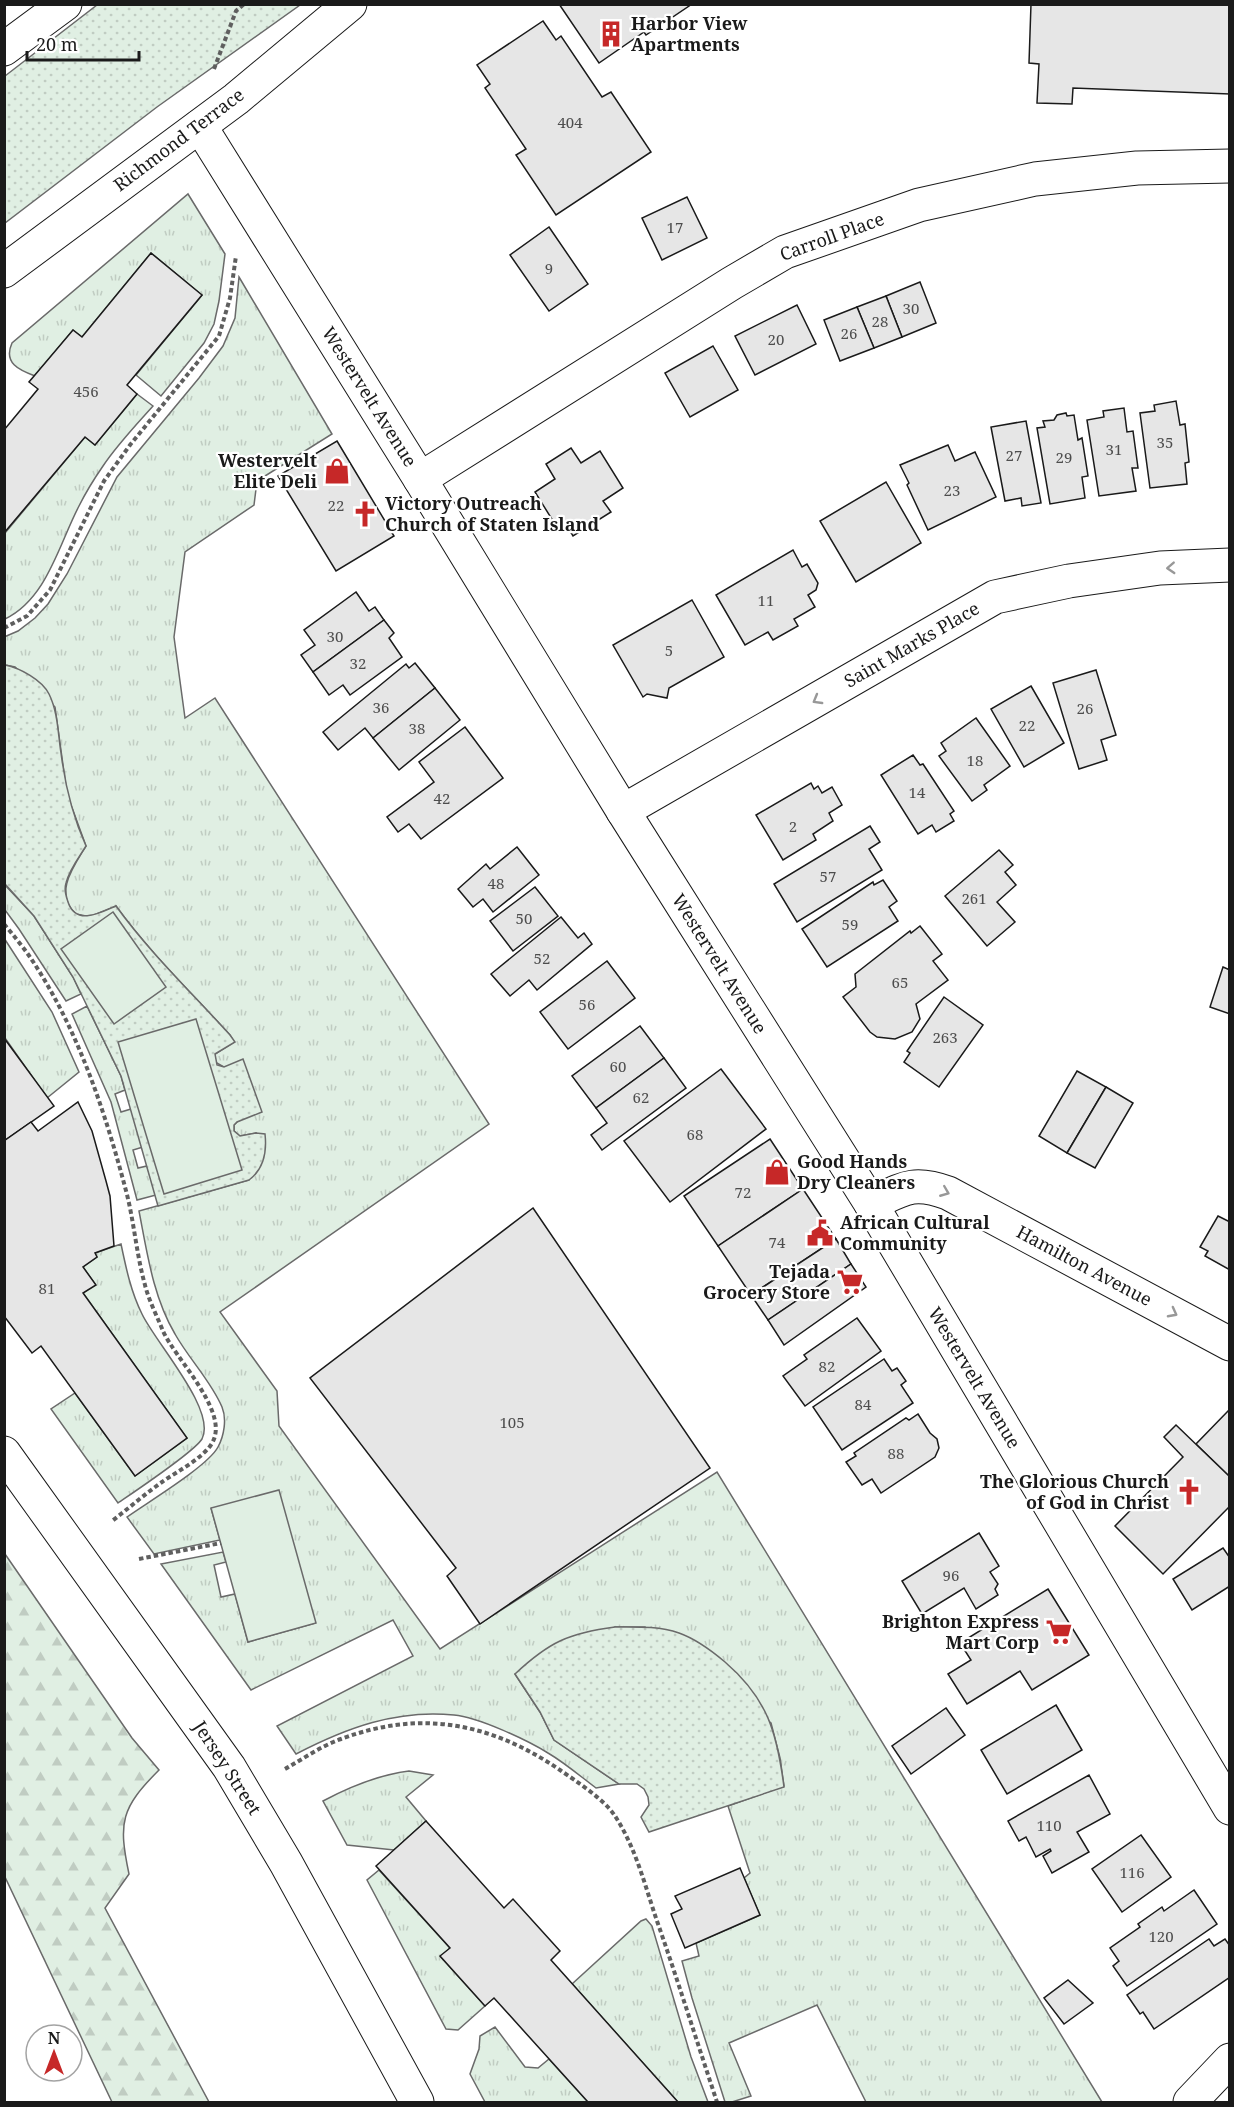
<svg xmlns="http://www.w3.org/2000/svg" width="1234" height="2107" font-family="'Noto Serif',serif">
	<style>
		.grass { fill: url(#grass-tufts); stroke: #6a6a6a; stroke-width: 1.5 }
		.forest { fill: url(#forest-firs); stroke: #6a6a6a; stroke-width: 1.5 }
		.park { fill: url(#park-dots); stroke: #6a6a6a; stroke-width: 1.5 }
		.pitch { fill: #e0efe3; stroke: #6a6a6a; stroke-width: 1.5 }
		.building { fill: #e6e6e6; stroke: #1a1a1a; stroke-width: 1.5 }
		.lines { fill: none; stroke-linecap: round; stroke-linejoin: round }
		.street-casing { stroke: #1a1a1a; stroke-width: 35 }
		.secondary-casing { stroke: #1a1a1a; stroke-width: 35 }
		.path { stroke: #5f5f5f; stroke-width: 4; stroke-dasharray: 4.5 3; stroke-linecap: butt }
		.street { stroke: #fff; stroke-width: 33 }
		.secondary { stroke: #fff; stroke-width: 33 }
		.oneway { stroke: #989898 }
		.labels { text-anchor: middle; stroke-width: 4.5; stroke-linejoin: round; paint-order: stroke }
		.number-label { font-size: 15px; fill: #4d4d4d }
		.poi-label { font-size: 18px; font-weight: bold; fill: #1a1a1a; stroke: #fff; text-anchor: start }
		.street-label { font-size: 18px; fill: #1a1a1a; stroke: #fff }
	</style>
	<defs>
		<pattern id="grass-tufts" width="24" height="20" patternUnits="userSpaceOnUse" patternTransform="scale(1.5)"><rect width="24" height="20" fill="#e0efe3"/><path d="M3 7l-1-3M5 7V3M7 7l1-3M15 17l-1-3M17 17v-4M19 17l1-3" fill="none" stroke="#c0ccc2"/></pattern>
		<pattern id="forest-firs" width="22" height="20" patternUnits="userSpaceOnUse" patternTransform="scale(1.5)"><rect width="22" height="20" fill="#e0efe3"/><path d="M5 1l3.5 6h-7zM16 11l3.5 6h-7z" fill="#c0ccc2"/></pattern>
		<pattern id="park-dots" width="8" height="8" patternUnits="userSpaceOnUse" patternTransform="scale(1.5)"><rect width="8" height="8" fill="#e0efe3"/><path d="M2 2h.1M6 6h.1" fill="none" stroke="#c0ccc2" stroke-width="1.8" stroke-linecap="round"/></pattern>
	</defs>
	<rect width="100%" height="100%" fill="#fff"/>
	<g class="grass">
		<path d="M 188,194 L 225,254 L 219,301 L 214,324 L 204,343 L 161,396 L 136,375 L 202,295 L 151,253 L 82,337 L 73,330 L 35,376 C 19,370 3,363 12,343 Z"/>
		<path d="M 239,277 L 332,434 L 257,481 L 254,505 L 185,552 L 174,637 L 185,718 L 215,698 L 489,1124 L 220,1312 L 277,1391 L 279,1426 L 440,1649 L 717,1472 L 1102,2102 L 866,2102 L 817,2005 L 729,2043 L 751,2096 L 732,2102 L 725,2102 L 692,1998 L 682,1961 L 699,1956 L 696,1943 L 760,1915 L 744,1878 L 750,1873 L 728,1806 L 784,1786 L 780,1758 L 771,1723 L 645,1627 L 615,1627 L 515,1674 L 540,1712 L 554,1740 L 619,1784 L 596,1788 C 580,1776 565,1763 548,1753 C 527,1740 478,1717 454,1715 C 397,1709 346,1728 296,1754 L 277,1726 L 413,1656 L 393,1620 L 251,1690 L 161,1564 L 223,1552 L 226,1562 L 214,1565 L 221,1597 L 235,1594 L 248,1642 L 315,1623 L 211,1508 L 220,1540 L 154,1554 L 127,1517 C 148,1502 208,1466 218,1447 C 224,1436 227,1419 222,1407 C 211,1381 189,1359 175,1334 C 153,1297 147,1252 139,1211 L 249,1180 L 256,1133 L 240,1136 L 234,1131 L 234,1125 L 237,1122 L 224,1067 L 215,1062 L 215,1054 L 234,1042 L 230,1035 C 191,992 150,953 116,906 L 94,915 L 86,916 L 76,914 C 53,893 74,866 86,846 L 67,794 L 55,707 L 15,667 L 5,665 L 4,637 L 18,631 L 35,618 L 48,604 L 67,574 L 117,477 L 199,378 L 223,346 L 235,318 Z"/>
		<path d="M 137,394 L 153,406 C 136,425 117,445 103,466 C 94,479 86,492 79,506 C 59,544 47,599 5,619 L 5,533 L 85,437 L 95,445 Z"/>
		<polygon points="4,884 34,916 73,977 81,994 66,1001 19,929 5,910"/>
		<polygon points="4,938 52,1012 79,1072 47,1098 5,1038"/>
		<polygon points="87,1006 121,1076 125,1090 115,1094 121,1112 131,1109 143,1147 133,1150 138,1168 147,1166 156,1195 137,1200 111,1102 72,1014"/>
		<path d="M 121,1244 C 126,1268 131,1292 142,1314 C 155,1342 217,1410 202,1439 C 194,1452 134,1492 118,1503 L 51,1409 L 75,1393 L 135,1476 L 187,1438 L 83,1293 L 95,1284 L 83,1267 L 97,1257 L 95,1253 Z"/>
		<path d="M 409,1771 L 433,1775 L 406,1797 L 426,1821 L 394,1850 L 347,1845 L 323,1801 C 351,1786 378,1775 409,1771 Z"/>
		<polygon points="379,1870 450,1948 441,1957 485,2006 458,2030 446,2029 367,1880"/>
		<polygon points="646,1919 652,1926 691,2057 708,2102 678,2102 572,1984 641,1921"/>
		<polygon points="495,2027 525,2067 538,2068 549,2059 588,2102 485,2102 470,2074 479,2049 480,2036"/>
	</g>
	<path class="forest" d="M 5,1554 L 132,1738 L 159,1770 C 121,1808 118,1822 129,1874 L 105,1908 L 209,2102 L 112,2102 L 5,1877 Z"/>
	<g class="park">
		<polygon points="97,5 300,5 157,107 5,223 5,76"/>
		<path d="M 5,665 C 20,668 42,680 49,694 C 58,712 58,734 61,753 C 65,785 73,817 86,846 C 79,857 69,870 66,883 C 64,890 66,896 68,902 C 76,926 100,913 116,906 C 150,953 191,992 230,1035 L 235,1042 L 215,1054 L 217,1065 L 224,1067 L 243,1059 L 262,1112 L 237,1122 L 234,1125 L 234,1131 L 240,1136 L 256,1133 L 265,1134 C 267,1152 264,1169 249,1180 L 158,1206 L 121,1076 L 73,977 L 34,916 L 5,884 Z"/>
		<path d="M 615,1627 C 636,1627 659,1626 679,1633 C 696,1639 712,1651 725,1662 C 768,1699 777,1733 784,1787 L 649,1832 L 641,1817 L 649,1805 L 648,1797 L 644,1789 L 637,1784 L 619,1784 L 554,1740 L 540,1712 L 515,1674 C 549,1642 569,1633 615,1627 Z"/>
	</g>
	<g class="pitch">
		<polygon points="113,912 166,987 114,1024 61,949"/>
		<polygon points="196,1019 242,1170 164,1194 118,1042"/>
		<polygon points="279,1490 316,1623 248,1642 211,1508"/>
	</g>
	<g class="building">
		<polygon points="559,4 692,4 646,35 644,32 599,63"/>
		<polygon points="1031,4 1230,4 1230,94 1073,88 1072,104 1037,103 1039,64 1029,63"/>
		<polygon points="543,21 556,40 561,36 602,97 611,92 651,152 556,215 516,155 526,149 485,88 490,84 477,65"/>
		<polygon points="687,197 707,238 662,260 642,218"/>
		<polygon points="549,227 588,284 549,311 510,255"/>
		<polygon points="151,253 202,295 127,385 137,394 95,445 85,437 4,533 4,430 38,389 29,382 73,330 82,337"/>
		<polygon points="920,282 936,323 902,337 886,296"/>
		<polygon points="886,296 902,337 874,348 857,307"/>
		<polygon points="797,305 816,344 755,375 735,336"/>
		<polygon points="857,307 874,348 840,361 824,320"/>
		<polygon points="713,346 738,390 690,417 665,373"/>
		<polygon points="1176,401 1180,425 1185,424 1189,462 1185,463 1187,484 1150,488 1140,413 1155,411 1154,405"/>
		<polygon points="1124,408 1127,432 1133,431 1138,468 1132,468 1136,491 1099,496 1087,420 1104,417 1103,411"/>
		<polygon points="1066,413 1067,416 1074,415 1078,440 1082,438 1088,476 1082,477 1085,498 1050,504 1037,428 1045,427 1043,421 1054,420 1057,415"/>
		<polygon points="1026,421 1041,503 1022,506 1021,498 1005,501 991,427"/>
		<polygon points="337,441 394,536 336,571 278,476"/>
		<polygon points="948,445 955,461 975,452 996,497 928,530 907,485 909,483 900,465"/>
		<polygon points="571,448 581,463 600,451 623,488 603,501 611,512 573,536 566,524 558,529 535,492 555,479 546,464"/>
		<polygon points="886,482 921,543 856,582 820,521"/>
		<polygon points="793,550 802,567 807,564 818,583 816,590 808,595 815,607 794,619 798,626 773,640 768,632 745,645 716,595"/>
		<polygon points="356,592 369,611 375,607 384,620 313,672 301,655 315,645 304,630"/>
		<polygon points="692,600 724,657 669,688 667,698 647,694 643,697 613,645"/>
		<polygon points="384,620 394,633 389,638 402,657 350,695 343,685 329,695 313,672"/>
		<polygon points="415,663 435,688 373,738 365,728 338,750 323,732 406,664 409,668"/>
		<polygon points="1096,670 1116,735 1101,740 1107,760 1079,769 1053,683"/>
		<polygon points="1031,686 1064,743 1024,767 991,709"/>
		<polygon points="435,688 460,720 399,770 373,738"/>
		<polygon points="976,718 1010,766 984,785 987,790 972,801 939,756 946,751 941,743"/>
		<polygon points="465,727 503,778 421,839 409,824 398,832 387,817 434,782 419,762"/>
		<polygon points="913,755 920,765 923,764 954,811 950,814 954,821 936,832 932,825 918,834 881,775"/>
		<polygon points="811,783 814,789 818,786 822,793 832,787 842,805 829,813 833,821 813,834 816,840 783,860 756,815"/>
		<polygon points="870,826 880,842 869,849 882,870 797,922 774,884"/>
		<polygon points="517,847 539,875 493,912 483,899 473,907 458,889 486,864 490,869"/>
		<polygon points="999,850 1013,865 1005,872 1016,885 997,902 1015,922 987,946 945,896"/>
		<polygon points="883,880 897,901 889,907 898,921 827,967 802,929 873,882 874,885"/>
		<polygon points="535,887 558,916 513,951 490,921"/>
		<polygon points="561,917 578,938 584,933 592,944 537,990 529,980 510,996 491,974"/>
		<polygon points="920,926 942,954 933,961 948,980 916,1004 920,1019 912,1032 895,1039 877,1037 870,1032 843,997 856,987 855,974 910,931 911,933"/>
		<polygon points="607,961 635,998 568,1049 540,1012"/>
		<polygon points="1223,967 1230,970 1230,1014 1210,1007"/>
		<polygon points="944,997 983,1025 939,1087 904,1062 910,1053 907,1051"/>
		<polygon points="640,1026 664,1058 596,1108 572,1076"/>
		<polygon points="4,1038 54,1106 4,1141"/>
		<polygon points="664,1058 686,1088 602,1150 591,1135 607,1123 596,1108"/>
		<polygon points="721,1069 766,1129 670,1202 624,1141"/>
		<polygon points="1077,1071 1106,1087 1067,1153 1039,1136"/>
		<polygon points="1106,1087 1133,1103 1095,1168 1067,1153"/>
		<polygon points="78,1102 92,1131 106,1181 110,1196 114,1246 95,1253 97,1257 83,1267 96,1285 83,1293 187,1438 135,1476 41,1346 32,1353 4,1316 4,1141 31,1122 38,1131"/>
		<polygon points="770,1139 803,1189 718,1246 684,1196"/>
		<polygon points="803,1189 836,1239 751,1295 718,1246"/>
		<polygon points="533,1208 710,1468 480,1624 447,1576 456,1568 310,1378"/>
		<polygon points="1218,1216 1230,1222 1230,1270 1205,1256 1208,1251 1200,1247"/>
		<polygon points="836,1239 851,1264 768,1320 751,1295"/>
		<polygon points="851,1264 866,1287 784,1345 768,1320"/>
		<polygon points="857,1318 881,1351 805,1406 783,1376 807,1359 804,1355"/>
		<polygon points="884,1359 892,1371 897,1368 906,1381 901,1385 913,1403 842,1450 813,1407"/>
		<polygon points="1229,1410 1230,1410 1230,1477 1196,1444"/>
		<polygon points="918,1414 930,1433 937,1439 939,1448 935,1457 881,1493 872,1479 862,1485 846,1462 856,1456 854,1453 906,1418 909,1420"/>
		<polygon points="1176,1425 1230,1477 1230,1506 1163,1574 1115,1526 1183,1457 1164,1437"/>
		<polygon points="979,1533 999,1566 990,1572 998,1584 995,1589 998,1595 976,1609 964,1588 922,1614 902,1581"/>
		<polygon points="1223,1548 1230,1558 1230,1586 1192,1610 1173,1579"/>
		<polygon points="1048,1589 1089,1655 1032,1690 1020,1671 967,1704 948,1674 971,1660 960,1643"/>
		<polygon points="1056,1705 1082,1750 1007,1794 981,1750"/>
		<polygon points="946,1708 965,1735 911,1774 892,1746"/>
		<polygon points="1089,1775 1110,1814 1077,1832 1089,1852 1052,1873 1043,1856 1051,1851 1050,1849 1036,1857 1026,1837 1019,1841 1008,1821"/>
		<polygon points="426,1821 504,1908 513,1899 560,1951 551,1960 678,2102 588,2102 494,1998 485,2006 440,1956 450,1948 376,1866"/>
		<polygon points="1141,1835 1171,1877 1122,1912 1092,1869"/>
		<polygon points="740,1868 760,1915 685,1948 671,1914 682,1909 675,1896"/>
		<polygon points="1194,1890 1217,1924 1127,1986 1113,1966 1119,1961 1110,1948 1140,1927 1138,1924 1162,1907 1164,1911"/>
		<polygon points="1209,1939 1214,1946 1225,1939 1230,1946 1230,1977 1154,2029 1143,2012 1140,2014 1127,1995"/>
		<polygon points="1068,1980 1093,2003 1064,2024 1044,1998"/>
	</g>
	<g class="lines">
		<g class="street-casing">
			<g id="street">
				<polyline points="4,49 65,4"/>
				<polyline points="200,126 420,479 623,811 871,1204 1230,1808"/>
				<polyline points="420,479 732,283 785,252 919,205 1035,179 1137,168 1230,166"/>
				<polyline points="623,811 995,597 1069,581 1160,568 1230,565"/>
				<path d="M 871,1204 C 903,1189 912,1180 948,1193 L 1230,1344"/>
				<polyline points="1190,2102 1230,2060"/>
			</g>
		</g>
		<g class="secondary-casing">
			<g id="secondary">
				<polyline points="4,271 236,99 350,4"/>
				<polyline points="4,1453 229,1767 286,1863 417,2102"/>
			</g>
		</g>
		<g class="path">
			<polyline points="214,69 236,11 244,4"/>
			<polyline points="4,628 27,616 50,590 104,481 130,445 219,336 230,298 236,256"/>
			<path d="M 4,924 C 14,936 24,948 32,960 C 77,1028 104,1108 125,1187 C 134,1219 136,1253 145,1285 C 149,1301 157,1316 163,1331 C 175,1358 226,1408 214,1439 C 208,1456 176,1472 162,1482 C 145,1494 129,1508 112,1521"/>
			<polyline points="139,1559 221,1543"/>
			<path d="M 285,1769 C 303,1759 321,1746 341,1739 C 421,1709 491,1723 560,1770 C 576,1781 605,1800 615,1816 C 636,1848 645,1886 657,1921 C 678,1981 697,2042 717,2102"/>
		</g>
		<use href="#street" class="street"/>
		<use href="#secondary" class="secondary"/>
	</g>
	<defs><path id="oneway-chevron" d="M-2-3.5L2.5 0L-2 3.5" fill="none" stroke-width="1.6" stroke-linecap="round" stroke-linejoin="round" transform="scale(1.5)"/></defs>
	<g class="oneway">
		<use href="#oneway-chevron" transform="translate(1171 568) rotate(177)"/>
		<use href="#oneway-chevron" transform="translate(817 700) rotate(150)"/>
		<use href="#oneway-chevron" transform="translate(945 1192) rotate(22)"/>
		<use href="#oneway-chevron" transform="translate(1173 1313) rotate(28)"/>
	</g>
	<defs>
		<g id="building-bare" transform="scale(2.07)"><path d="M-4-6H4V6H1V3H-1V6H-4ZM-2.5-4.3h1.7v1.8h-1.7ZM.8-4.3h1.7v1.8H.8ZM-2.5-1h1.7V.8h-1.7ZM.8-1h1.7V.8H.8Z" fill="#c62828" stroke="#fff" stroke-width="2.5" paint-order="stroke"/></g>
		<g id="shop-bare" transform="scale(2.07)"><path d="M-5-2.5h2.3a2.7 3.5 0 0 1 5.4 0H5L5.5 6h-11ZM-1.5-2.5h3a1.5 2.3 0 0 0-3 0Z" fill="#c62828" stroke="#fff" stroke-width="2.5" paint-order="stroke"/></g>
		<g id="church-bare" transform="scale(2.07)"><path d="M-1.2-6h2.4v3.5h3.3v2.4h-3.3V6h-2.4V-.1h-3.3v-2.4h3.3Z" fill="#c62828" stroke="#fff" stroke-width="2.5" paint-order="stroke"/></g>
		<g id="civic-bare" transform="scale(2.07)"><path d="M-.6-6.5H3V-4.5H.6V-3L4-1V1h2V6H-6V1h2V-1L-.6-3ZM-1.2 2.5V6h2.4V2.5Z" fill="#c62828" stroke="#fff" stroke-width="2.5" paint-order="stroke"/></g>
		<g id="supermarket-bare" transform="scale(2.07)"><path d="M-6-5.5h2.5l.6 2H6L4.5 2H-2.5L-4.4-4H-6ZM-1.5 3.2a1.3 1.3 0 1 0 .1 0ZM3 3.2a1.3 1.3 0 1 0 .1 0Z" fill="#c62828" stroke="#fff" stroke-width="2.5" paint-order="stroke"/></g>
	</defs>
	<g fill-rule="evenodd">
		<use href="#building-bare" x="611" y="34"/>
		<use href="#shop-bare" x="337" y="471"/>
		<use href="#church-bare" x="365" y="514"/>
		<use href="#shop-bare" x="777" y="1172"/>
		<use href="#civic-bare" x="820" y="1233"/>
		<use href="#supermarket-bare" x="850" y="1282"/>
		<use href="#church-bare" x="1189" y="1492"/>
		<use href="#supermarket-bare" x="1059" y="1632"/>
	</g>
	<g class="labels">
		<g class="number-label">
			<text x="570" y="128">404</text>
			<text x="675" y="233">17</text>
			<text x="549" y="274">9</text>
			<text x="911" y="314">30</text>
			<text x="880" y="327">28</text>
			<text x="849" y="339">26</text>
			<text x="776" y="345">20</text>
			<text x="86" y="397">456</text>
			<text x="1165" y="448">35</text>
			<text x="1114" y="455">31</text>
			<text x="1014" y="461">27</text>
			<text x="1064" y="463">29</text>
			<text x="952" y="496">23</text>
			<text x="336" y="511">22</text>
			<text x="766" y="606">11</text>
			<text x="335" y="642">30</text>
			<text x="669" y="656">5</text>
			<text x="358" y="669">32</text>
			<text x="381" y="713">36</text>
			<text x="1085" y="714">26</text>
			<text x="1027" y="731">22</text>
			<text x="417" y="734">38</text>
			<text x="975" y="766">18</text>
			<text x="917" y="798">14</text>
			<text x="442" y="804">42</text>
			<text x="793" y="832">2</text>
			<text x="828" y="882">57</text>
			<text x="496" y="889">48</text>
			<text x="974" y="904">261</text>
			<text x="524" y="924">50</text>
			<text x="850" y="930">59</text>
			<text x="542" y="964">52</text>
			<text x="900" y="988">65</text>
			<text x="587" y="1010">56</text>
			<text x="945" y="1043">263</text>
			<text x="618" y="1072">60</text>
			<text x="641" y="1103">62</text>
			<text x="695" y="1140">68</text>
			<text x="743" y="1198">72</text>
			<text x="777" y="1248">74</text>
			<text x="47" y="1294">81</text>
			<text x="827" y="1372">82</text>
			<text x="863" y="1410">84</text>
			<text x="512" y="1428">105</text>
			<text x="896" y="1459">88</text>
			<text x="951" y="1581">96</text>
			<text x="1049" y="1831">110</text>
			<text x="1132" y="1878">116</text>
			<text x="1161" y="1942">120</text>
		</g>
		<g class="poi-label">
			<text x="631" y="30">Harbor View<tspan x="631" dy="21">Apartments</tspan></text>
			<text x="317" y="467" text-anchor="end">Westervelt<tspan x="317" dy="21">Elite Deli</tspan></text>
			<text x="385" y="510">Victory Outreach<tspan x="385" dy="21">Church of Staten Island</tspan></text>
			<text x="797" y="1168">Good Hands<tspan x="797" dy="21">Dry Cleaners</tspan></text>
			<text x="840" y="1229">African Cultural<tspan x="840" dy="21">Community</tspan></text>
			<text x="830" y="1278" text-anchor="end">Tejada<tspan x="830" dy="21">Grocery Store</tspan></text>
			<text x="1169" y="1488" text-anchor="end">The Glorious Church<tspan x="1169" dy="21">of God in Christ</tspan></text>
			<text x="1039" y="1628" text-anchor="end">Brighton Express<tspan x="1039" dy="21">Mart Corp</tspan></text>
		</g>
		<g class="street-label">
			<text transform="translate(179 140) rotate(-37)" y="6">Richmond Terrace</text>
			<text transform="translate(832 237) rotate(-20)" y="6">Carroll Place</text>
			<text transform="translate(369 397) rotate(58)" y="6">Westervelt Avenue</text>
			<text transform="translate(912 645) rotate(-30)" y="6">Saint Marks Place</text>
			<text transform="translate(719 964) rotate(58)" y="6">Westervelt Avenue</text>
			<text transform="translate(1084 1266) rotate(28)" y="6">Hamilton Avenue</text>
			<text transform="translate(974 1378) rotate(59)" y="6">Westervelt Avenue</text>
			<text transform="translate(227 1768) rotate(57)" y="6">Jersey Street</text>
		</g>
	</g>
	<rect width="1234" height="2107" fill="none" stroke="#1a1a1a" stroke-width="12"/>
	<g transform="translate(54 2053)"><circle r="28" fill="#ffffff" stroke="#a3a3a3" stroke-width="1.5"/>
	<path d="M0-4.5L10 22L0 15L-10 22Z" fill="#c62828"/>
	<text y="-9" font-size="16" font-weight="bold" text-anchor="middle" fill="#1a1a1a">N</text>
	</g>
	<path d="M27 51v9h112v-9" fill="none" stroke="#1a1a1a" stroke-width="3"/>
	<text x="36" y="51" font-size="18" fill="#1a1a1a" stroke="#ffffff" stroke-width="4.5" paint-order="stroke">20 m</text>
</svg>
